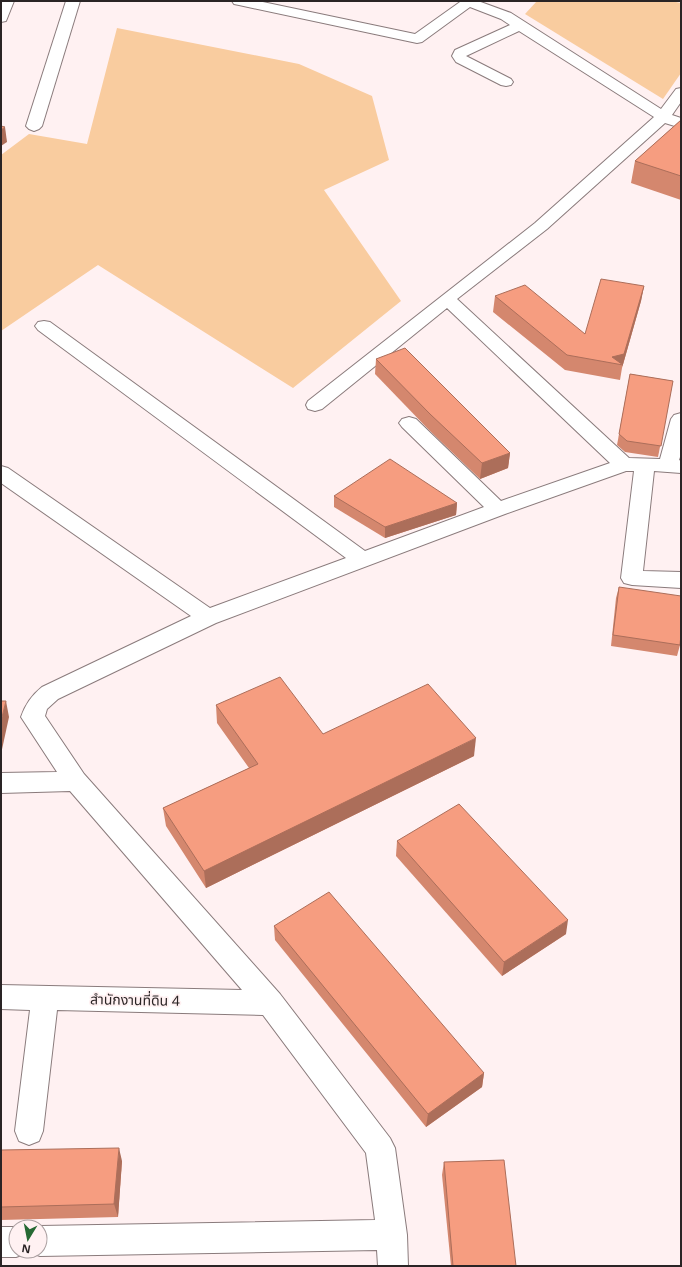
<svg xmlns="http://www.w3.org/2000/svg" width="682" height="1267" font-family="'Noto Sans','Noto Sans Thai',sans-serif">
	<style>
		.green { fill: #f9cc9f }
		.lines { fill: none; stroke-linecap: round; stroke-linejoin: round }
		.minor-casing { stroke: #8a7b7c; stroke-width: 2 }
		.minor { fill: #fff; fill-rule: evenodd }
		.wall { fill: #d4876e }
		.shaded-wall { fill: #ac6e5a }
		.building { fill: #f69d80; stroke: #ac6e5a }
		.labels { text-anchor: middle; stroke-width: 3.5; stroke-linejoin: round; paint-order: stroke }
		.near-street-label { font-size: 14px; fill: #2a2425; stroke: #fff1f2 }
	</style>
	<rect width="100%" height="100%" fill="#fff1f2"/>
	<g class="green">
		<polygon points="537,1 671,1 681,3 681,73 663,99 525,14"/>
		<polygon points="117,28 299,64 372,96 389,160 324,190 401,301 293,388 98,265 1,331 1,155 29,134 87,144"/>
	</g>
	<g class="lines">
		<g class="minor-casing">
			<g id="minor">
				<polygon points="1,1 14,1 6,21 1,22"/>
				<polygon points="66,1 80,1 42,126 39,129 34,131 29,129 26,126"/>
				<path d="M 232,1 L 258,1 L 415,34 L 460,2 L 459,1 L 478,1 L 511,13 L 661,109 L 676,89 L 681,88 L 681,102 L 672,115 L 681,118 L 681,128 L 665,123 L 547,229 L 457,299 L 629,458 L 660,459 L 671,419 L 674,415 L 681,413 L 681,454 L 679,460 L 681,461 L 681,473 L 654,471 L 643,571 L 681,572 L 681,588 L 632,585 L 624,583 L 621,578 L 634,471 L 626,471 L 505,514 L 216,623 L 58,699 L 47,709 L 45,716 L 84,774 L 280,994 L 390,1138 L 395,1148 L 407,1235 L 408,1266 L 378,1266 L 377,1250 L 40,1256 L 29,1252 L 40,1251 L 40,1227 L 37,1227 L 40,1226 L 375,1220 L 366,1153 L 263,1015 L 57,1010 L 43,1131 L 39,1141 L 29,1145 L 19,1141 L 15,1131 L 30,1010 L 1,1009 L 1,985 L 242,990 L 70,791 L 1,793 L 1,773 L 57,772 L 21,717 C 25,705 32,695 42,687 L 191,616 L 1,483 L 1,466 L 8,468 L 210,608 L 346,558 L 38,330 L 35,326 L 38,322 L 44,321 L 50,322 L 365,551 L 484,507 L 402,427 L 399,423 L 402,419 L 409,417 L 416,419 L 501,501 L 610,463 L 447,308 L 322,409 L 315,411 L 308,409 L 306,405 L 308,401 L 535,223 L 654,117 L 519,31 L 466,56 L 511,79 L 513,82 L 511,85 L 506,86 L 501,85 L 456,62 L 452,56 L 455,50 L 510,25 L 501,19 L 470,7 L 422,42 L 417,43 L 239,5 L 234,4 Z"/>
				<polygon points="1,1227 16,1227 16,1251 27,1251 27,1253 16,1257 1,1257"/>
			</g>
		</g>
		<use href="#minor" class="minor"/>
	</g>
	<g class="wall">
		<polygon points="681,120 681,200 631,183 635,161"/>
		<polygon points="644,286 641,301 622,368 620,380 565,370 493,312 495,296 585,334"/>
		<polygon points="376,359 510,453 508,468 480,479 429,430 375,374"/>
		<polygon points="630,374 673,381 658,457 625,452 617,445"/>
		<polygon points="334,496 457,503 456,515 385,538 334,507"/>
		<polygon points="619,587 680,645 677,656 611,646 616,598"/>
		<polygon points="216,705 323,734 474,756 206,888 166,826 163,808 249,768 217,723"/>
		<polygon points="397,841 566,934 502,976 396,856"/>
		<polygon points="274,926 484,1073 482,1087 426,1127 275,940"/>
		<polygon points="1,1150 122,1161 118,1217 1,1220"/>
		<polygon points="444,1162 516,1266 451,1266 442,1175"/>
	</g>
	<g class="shaded-wall">
		<polygon points="5,127 7,142 1,146 1,130"/>
		<polygon points="644,286 641,301 622,368 623,365 612,357"/>
		<polygon points="510,453 508,468 480,479 482,463"/>
		<polygon points="457,503 456,515 385,538 385,527"/>
		<polygon points="6,701 9,717 1,754 1,721"/>
		<polygon points="476,738 474,756 206,888 204,871"/>
		<polygon points="568,920 566,934 502,976 504,962"/>
		<polygon points="484,1073 482,1087 426,1127 428,1114"/>
		<polygon points="119,1148 122,1161 118,1217 114,1204"/>
	</g>
	<g class="building">
		<polygon points="681,120 681,176 635,161"/>
		<polygon points="1,126 5,127 1,130"/>
		<polygon points="601,279 644,286 624,354 612,357 623,365 567,355 495,296 525,285 585,334"/>
		<polygon points="405,348 510,453 482,463 430,414 376,359"/>
		<polygon points="630,374 673,381 661,446 627,441 619,434"/>
		<polygon points="390,459 457,503 385,527 334,496"/>
		<polygon points="619,587 681,596 681,634 680,645 613,635"/>
		<polygon points="280,677 323,734 428,684 476,738 204,871 163,808 258,764 216,705"/>
		<polygon points="1,701 6,701 1,721"/>
		<polygon points="459,804 568,920 504,962 397,841"/>
		<polygon points="329,892 484,1073 428,1114 274,926"/>
		<polygon points="119,1148 114,1204 1,1207 1,1150"/>
		<polygon points="504,1160 516,1266 453,1266 444,1162"/>
	</g>
	<g class="labels">
		<g class="near-street-label">
			<text transform="translate(135 1000) rotate(1)" y="5">สำนักงานที่ดิน 4</text>
		</g>
	</g>
	<rect width="682" height="1267" fill="none" stroke="#2a2425" stroke-width="4"/>
	<g transform="translate(28 1239) rotate(190)"><circle r="19" fill="#fff1f2" stroke="#aa9fa0"/>
	<path d="M0-3L7 15L0 10L-7 15Z" fill="#266933"/>
	<text y="-6" font-size="11" font-weight="bold" text-anchor="middle" fill="#2a2425">N</text>
	</g>
</svg>
